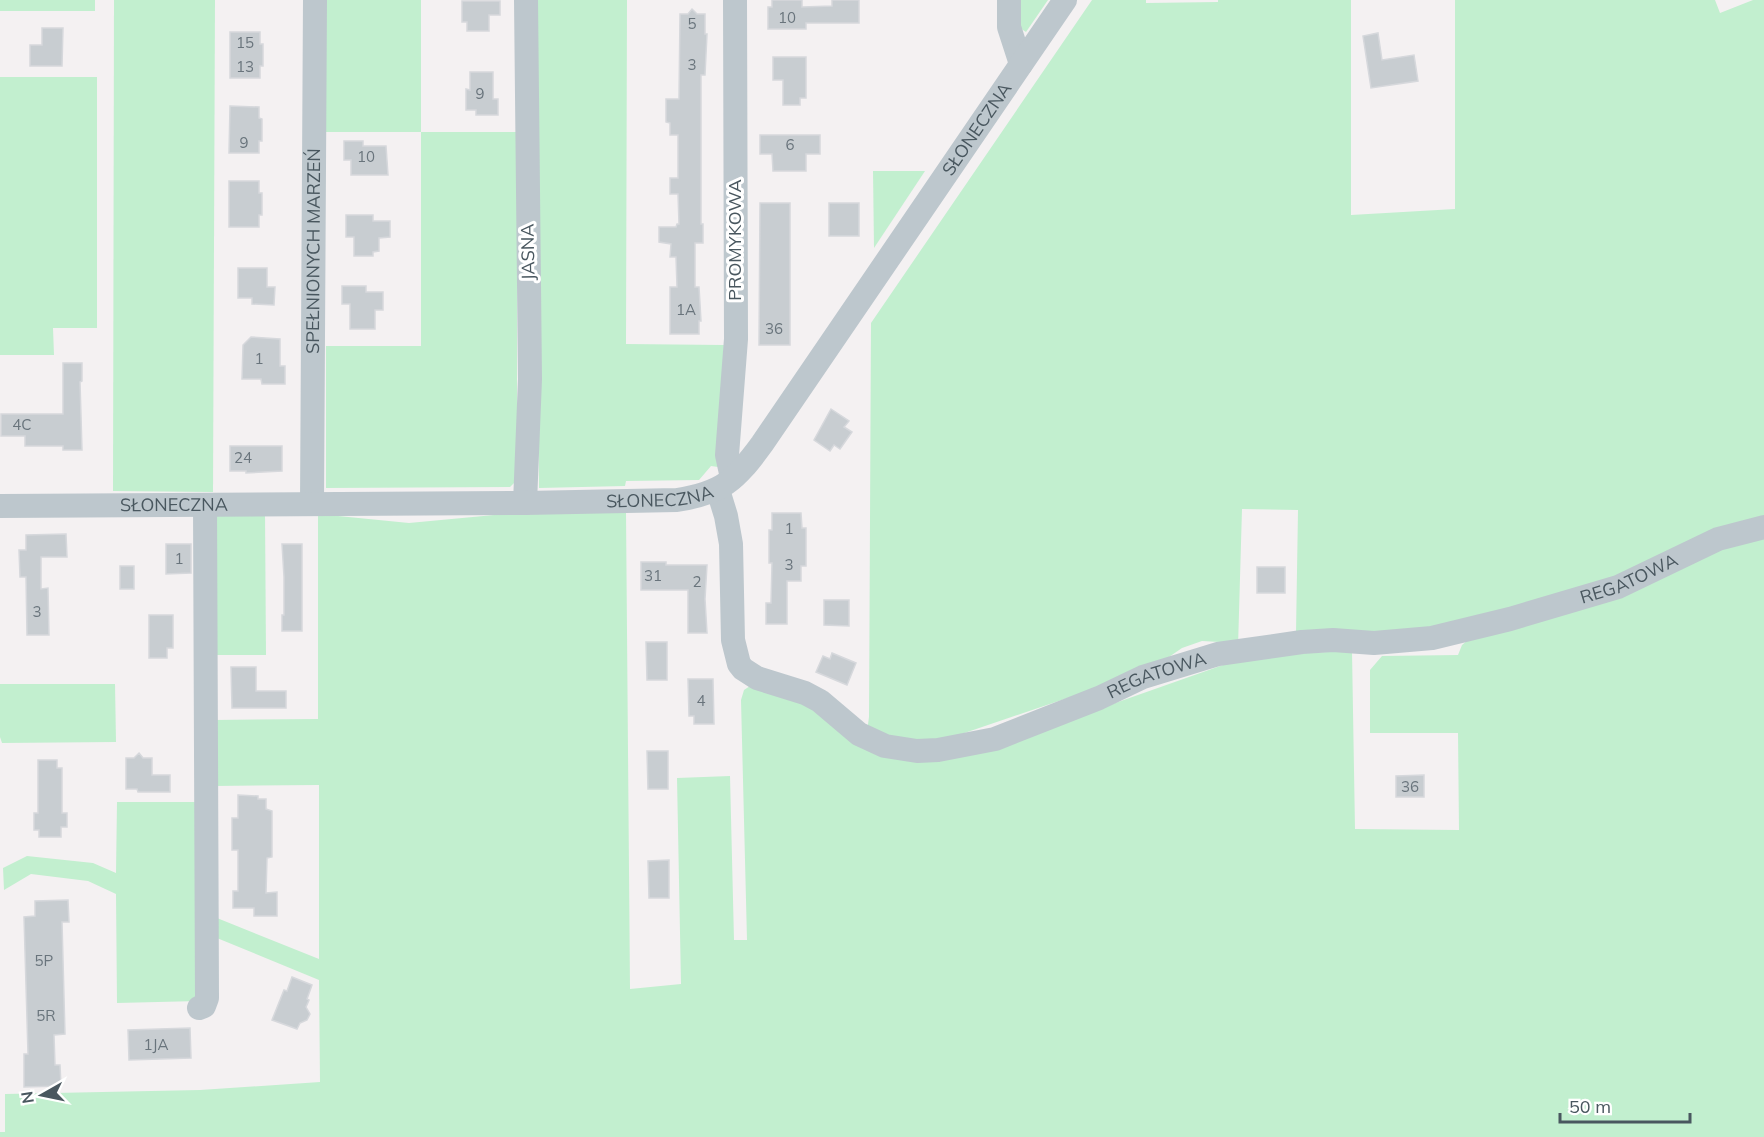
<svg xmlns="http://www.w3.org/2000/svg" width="1764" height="1137" font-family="Mulish,sans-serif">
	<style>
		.green { fill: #c2efcf }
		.building { fill: #c8cdd1; stroke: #d6d8dc; stroke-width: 1.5 }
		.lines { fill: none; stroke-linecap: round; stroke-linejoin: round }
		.minor { stroke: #bdc7cd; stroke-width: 24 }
		.labels { text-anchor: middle; stroke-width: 6; stroke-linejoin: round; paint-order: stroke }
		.number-label { font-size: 15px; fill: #69747c }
		.street-label { font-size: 18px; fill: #49575f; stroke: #fff }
	</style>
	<rect width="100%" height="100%" fill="#f4f1f2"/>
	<g class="green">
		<rect x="0" y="0" width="95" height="11"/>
		<polygon points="114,0 215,0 213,492 113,491"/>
		<polygon points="326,0 421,0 421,132 517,132 517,480 510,487 326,488 326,346 421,346 421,132 326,132"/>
		<polygon points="537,0 627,0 626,344 724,345 718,467 711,466 699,480 626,481 625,486 539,488"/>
		<polygon points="1018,0 1048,0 1026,32 1020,28"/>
		<polygon points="1092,0 1146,0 1146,3 1218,2 1218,0 1351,0 1351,215 1455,209 1455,0 1715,0 1720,13 1753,0 1764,0 1764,518 1587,588 1418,633 1296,633 1298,510 1242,509 1238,647 1220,642 1202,641 1182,648 1150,670 941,741 881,737 867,732 869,717 871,323"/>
		<polygon points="0,77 97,77 97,328 53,328 54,355 0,355"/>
		<polygon points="873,171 925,171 874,248"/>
		<polygon points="526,512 626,512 630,989 681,984 677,778 730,776 734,940 747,940 741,700 744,690 753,684 819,708 870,747 996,745 1223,665 1257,655 1352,651 1355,829 1459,830 1458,733 1370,733 1370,670 1382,656 1458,655 1462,645 1475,634 1764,534 1764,1137 0,1137 0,1132 5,1132 5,1094 200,1090 320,1082 319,980 212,936 212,916 319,959 319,785 214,786 214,720 318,719 318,514 409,523"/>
		<polygon points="265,514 266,655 213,655 213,515"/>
		<polygon points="0,684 115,684 116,742 2,743 0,737"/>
		<polygon points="117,802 199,802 199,1001 117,1003 116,894 88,881 31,874 4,890 3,868 27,856 93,863 116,873"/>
	</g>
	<g class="building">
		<polygon points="772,0 802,0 802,7 832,6 832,0 859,0 859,23 806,23 806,29 768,29 768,7 772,7"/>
		<polygon points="462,1 500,1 500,15 489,15 489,31 467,31 467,22 462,22"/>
		<polygon points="692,9 697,14 705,14 705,34 707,34 705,75 701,75 701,224 703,224 703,243 695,243 695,287 699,287 701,321 699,321 699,334 670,334 670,287 677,287 676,257 670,257 671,244 659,242 659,227 676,227 677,224 679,224 678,194 670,194 670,178 678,178 678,135 670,135 670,123 666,122 666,99 679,99 680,14 688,14"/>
		<polygon points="42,28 63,28 62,66 30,66 30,45 42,45"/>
		<polygon points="230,32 260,32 260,44 263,44 263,66 260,66 260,78 230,78"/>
		<polygon points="1378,33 1382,60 1414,55 1418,81 1371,88 1363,36"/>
		<polygon points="773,57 806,57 806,98 800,98 800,105 783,105 783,80 773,80"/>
		<polygon points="470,72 493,72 493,99 498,99 498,115 476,115 476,110 466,110 466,89 470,90"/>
		<polygon points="230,106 259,107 259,118 262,119 262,141 259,141 259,153 229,153"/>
		<polygon points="760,135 820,135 820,154 806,154 806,171 773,171 772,154 760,154"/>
		<polygon points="344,141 363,141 363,146 386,146 388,175 351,175 351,160 344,160"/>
		<polygon points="229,181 259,181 259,193 262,193 262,215 259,215 259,227 229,227"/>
		<polygon points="760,203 790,203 790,345 759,345"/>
		<rect x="829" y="203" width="30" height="33"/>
		<polygon points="346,215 373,215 373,221 390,221 390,237 379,238 379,251 373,252 373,256 354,256 354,237 346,237"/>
		<polygon points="238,268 267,268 267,287 275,287 274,305 252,304 252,298 238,298"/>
		<polygon points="342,286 366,286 366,292 383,292 383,310 375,310 375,329 350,329 350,304 342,304"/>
		<polygon points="251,337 280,339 280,366 285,366 285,384 262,384 261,379 242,379 243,345"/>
		<polygon points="63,363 82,363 82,381 80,382 82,450 63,450 63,446 25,446 25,436 1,436 1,414 63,414"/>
		<polygon points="831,409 849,421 844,427 852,432 840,449 834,445 830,451 814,440"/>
		<polygon points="230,446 282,446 282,471 246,473 246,471 230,471"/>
		<polygon points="772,513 801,513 802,528 806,528 806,566 801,566 801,581 787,581 787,624 766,624 766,603 771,603 772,563 769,563 769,530 772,530"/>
		<polygon points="66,534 67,557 41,557 41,589 48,588 49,635 27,635 26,577 20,577 19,550 26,550 26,535"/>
		<polygon points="166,544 191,544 191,573 166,574"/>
		<polygon points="282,544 302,544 302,631 282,631 282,615 284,615 284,577"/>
		<polygon points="641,562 666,562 666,565 707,565 705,599 707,633 688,633 688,590 641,590"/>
		<rect x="120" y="566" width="14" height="23"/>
		<rect x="1257" y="567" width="28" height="26"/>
		<polygon points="824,600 849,600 849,626 824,625"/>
		<polygon points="149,615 173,615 173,648 167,648 167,658 149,658"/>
		<polygon points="646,642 667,642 667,680 647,680"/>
		<polygon points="832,653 856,663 847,685 816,672 823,656 830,659"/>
		<polygon points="231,667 256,667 256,691 286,691 286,708 232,708"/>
		<polygon points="688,679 713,679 714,724 694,724 694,716 689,716"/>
		<polygon points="647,751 668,751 668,789 648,789"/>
		<polygon points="139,753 143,758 152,758 152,775 170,775 170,792 138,792 137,789 126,789 126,758 134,758"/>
		<polygon points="38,760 57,760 57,768 62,768 62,813 67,813 67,827 61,827 61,837 39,837 39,830 34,830 34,813 38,813"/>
		<polygon points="1424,775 1424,797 1396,797 1396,776"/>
		<polygon points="238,795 258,796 258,799 266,799 266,809 272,811 272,857 267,858 266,893 277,892 277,916 254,916 254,908 233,908 233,891 238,891 238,850 232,850 232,818 238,818"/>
		<polygon points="669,860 669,898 649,898 648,861"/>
		<polygon points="68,900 69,922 62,922 65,1034 54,1035 55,1065 60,1065 61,1086 24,1087 24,1054 28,1054 24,917 35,916 35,901"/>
		<polygon points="292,977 312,985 307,999 309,1000 306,1007 310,1014 307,1020 300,1023 297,1029 272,1020 284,990 287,991"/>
		<polygon points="190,1028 191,1058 129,1060 128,1030"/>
	</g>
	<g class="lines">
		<g class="minor">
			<polyline points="1009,0 1009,27 1021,64"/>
			<polyline points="732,478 727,455 736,339 735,0"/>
			<path id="s1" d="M 718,490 L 726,516 L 731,544 L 733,640 L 739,664 L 743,669 L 757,678 L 805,693 L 820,701 L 859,734 L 885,746 L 917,751 L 938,750 L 995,739 L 1099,698 L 1143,677 L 1218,654 L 1302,642 L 1333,640 L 1374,643 L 1432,638 L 1510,619 L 1618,587 L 1718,539 L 1764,527"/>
			<path id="s2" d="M 312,503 L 315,0"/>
			<polyline points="525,503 530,379 526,0"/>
			<path id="s3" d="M 0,506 L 525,503 L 677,500 C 722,493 735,481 762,444 L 1065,0"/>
			<polyline points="199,1008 204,1006 207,998 205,505"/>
		</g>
	</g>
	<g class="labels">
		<g class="number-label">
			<text x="787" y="23">10</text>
			<text x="692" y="29">5</text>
			<text x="245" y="48">15</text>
			<text x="692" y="70">3</text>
			<text x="245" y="72">13</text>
			<text x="480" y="99">9</text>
			<text x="244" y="148">9</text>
			<text x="790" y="150">6</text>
			<text x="366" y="162">10</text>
			<text x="686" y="315">1A</text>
			<text x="774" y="334">36</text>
			<text x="259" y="364">1</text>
			<text x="22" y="430">4C</text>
			<text x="243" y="463">24</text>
			<text x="789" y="534">1</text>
			<text x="179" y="564">1</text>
			<text x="789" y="570">3</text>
			<text x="653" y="581">31</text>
			<text x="697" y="587">2</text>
			<text x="37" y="617">3</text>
			<text x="701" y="706">4</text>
			<text x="1410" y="792">36</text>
			<text x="44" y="966">5P</text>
			<text x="46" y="1021">5R</text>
			<text x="156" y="1050">1JA</text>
		</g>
		<g class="street-label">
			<text dy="6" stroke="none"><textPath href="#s3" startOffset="1164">SŁONECZNA</textPath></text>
			<text transform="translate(735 240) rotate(-90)" y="6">PROMYKOWA</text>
			<text dy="6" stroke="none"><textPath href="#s2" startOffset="252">SPEŁNIONYCH MARZEŃ</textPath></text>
			<text transform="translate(528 252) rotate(-91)" y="6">JASNA</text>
			<text dy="6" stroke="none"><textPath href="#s3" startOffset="660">SŁONECZNA</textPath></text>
			<text dy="6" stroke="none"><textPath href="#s3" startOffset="174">SŁONECZNA</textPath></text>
			<text dy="6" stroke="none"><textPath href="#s1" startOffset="1118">REGATOWA</textPath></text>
			<text dy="6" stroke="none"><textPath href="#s1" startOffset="632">REGATOWA</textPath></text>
		</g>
	</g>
	<g transform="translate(42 1095) rotate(261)" stroke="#ffffff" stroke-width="4.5" paint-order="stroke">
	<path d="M0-4.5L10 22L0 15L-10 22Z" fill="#49575f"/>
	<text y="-9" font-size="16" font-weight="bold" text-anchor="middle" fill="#49575f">N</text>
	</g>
	<path d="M1560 1113v9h130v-9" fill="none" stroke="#49575f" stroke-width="3"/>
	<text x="1569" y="1113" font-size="18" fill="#49575f" stroke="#ffffff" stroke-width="4.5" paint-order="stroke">50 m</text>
</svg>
